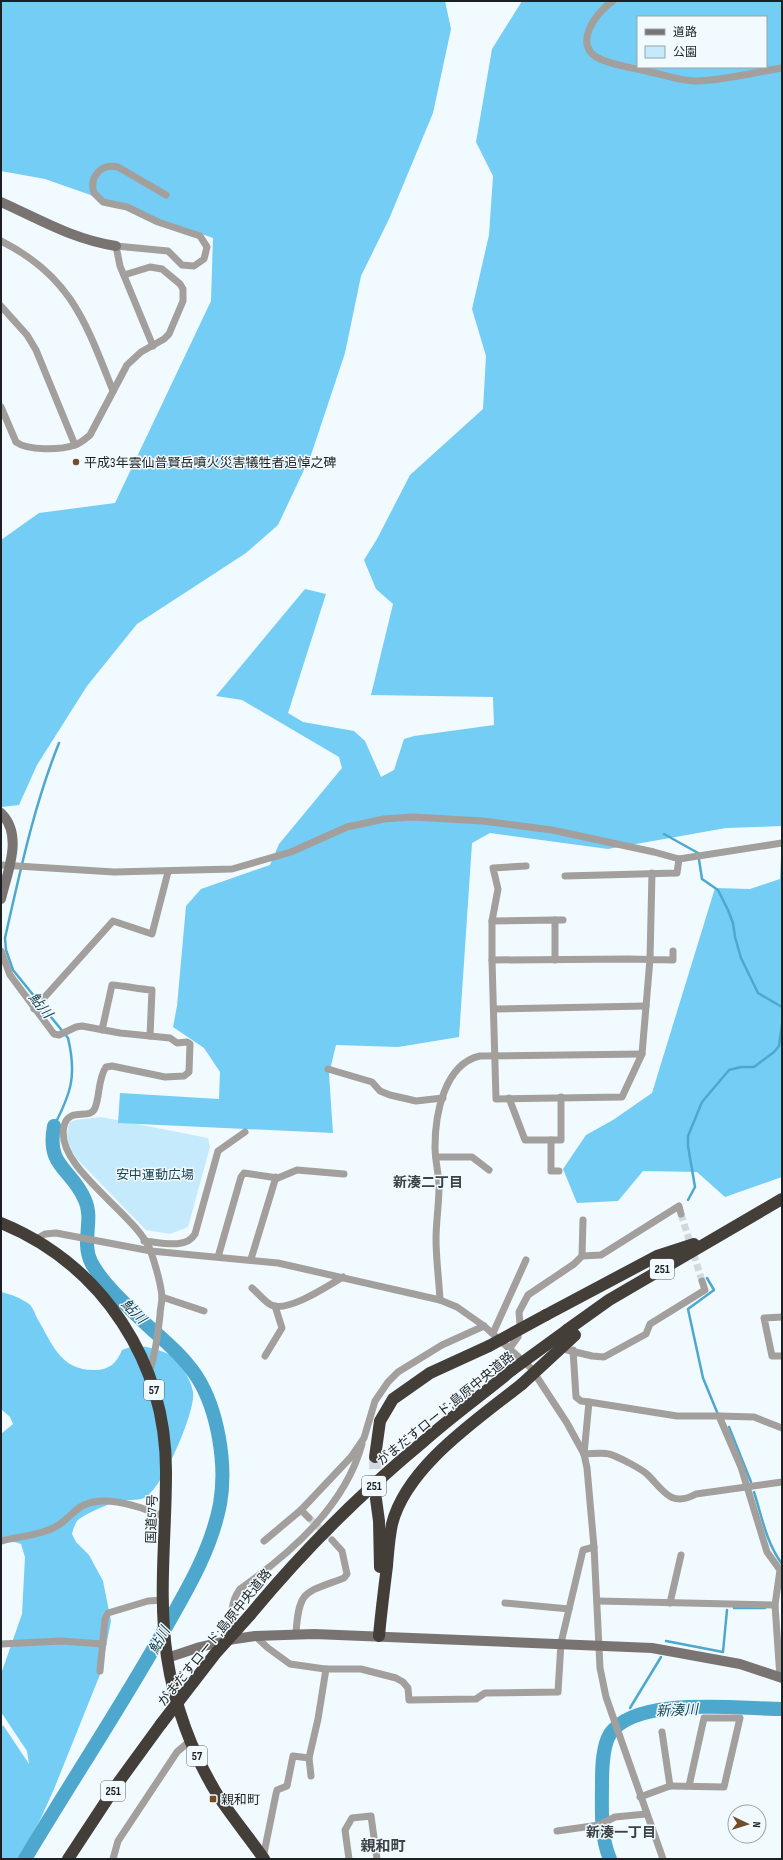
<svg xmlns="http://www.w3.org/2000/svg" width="783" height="1860" font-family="'Sofia Sans Condensed','Noto Sans JP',sans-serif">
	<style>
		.green { fill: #c5eafb }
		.forest { fill: #74cdf4; fill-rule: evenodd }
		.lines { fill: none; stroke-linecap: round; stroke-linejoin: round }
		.stream { stroke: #4ea8ce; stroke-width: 2.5 }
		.river { stroke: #4ea8ce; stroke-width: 14 }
		.street-tunnel { stroke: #d1d9de; stroke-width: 7; stroke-dasharray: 7 3.5; stroke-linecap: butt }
		.highway-tunnel { stroke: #d1d9de; stroke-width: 12; stroke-dasharray: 12 6; stroke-linecap: butt }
		.street { stroke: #a29f9c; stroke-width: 7 }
		.secondary { stroke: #797471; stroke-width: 10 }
		.highway { stroke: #443e39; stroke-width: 12 }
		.highway-bridge { stroke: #443e39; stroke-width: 12 }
		.poi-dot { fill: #734d2a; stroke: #f1faff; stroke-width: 1.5 }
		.labels { text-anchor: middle; stroke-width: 3; stroke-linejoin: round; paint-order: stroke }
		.shield { fill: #f1faff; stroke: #5d6164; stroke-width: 1 }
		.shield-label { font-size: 12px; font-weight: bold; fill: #1d2022 }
		.poi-label { font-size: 13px; fill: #1d2022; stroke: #f1faff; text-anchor: start }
		.park-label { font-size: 13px; fill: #1d4455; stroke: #f1faff }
		.street-label { font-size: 13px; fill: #1d2022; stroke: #f1faff }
		.water-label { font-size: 14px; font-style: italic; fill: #1c4454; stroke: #f1faff }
		.neighbourhood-label { font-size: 14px; font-weight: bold; fill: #3b4347; stroke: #f1faff }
		.quarter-label { font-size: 15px; font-weight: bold; fill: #3b4347; stroke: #f1faff }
	</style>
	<rect width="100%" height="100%" fill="#f1faff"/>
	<path class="green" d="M 101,1117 L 208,1138 L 210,1147 L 188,1227 L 170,1234 L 146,1230 L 78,1160 C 69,1148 64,1137 70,1122 L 76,1120 Z"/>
	<g class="forest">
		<polygon points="1,1 445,1 451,29 433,113 389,219 361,276 345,353 311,455 278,525 246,553 137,624 87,686 37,765 19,805 1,807 1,540 39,513 115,503 211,301 213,238 45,179 1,171"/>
		<path d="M 522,1 L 782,1 L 782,826 L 726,828 L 608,849 L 490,833 L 472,843 L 459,1037 L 398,1047 L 336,1045 L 329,1074 L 333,1133 L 118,1123 L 120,1093 L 219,1099 L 220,1072 L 204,1048 L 173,1027 L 177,1006 L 186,906 L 201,889 L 270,865 L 279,844 L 342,768 L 339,757 L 242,700 L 216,696 L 305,589 L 326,594 L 288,713 L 303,722 L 354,731 L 365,741 L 381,777 L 394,770 L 404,739 L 414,736 L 494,725 L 493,697 L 371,695 L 393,604 L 376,589 L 364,560 L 377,539 L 410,475 L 483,409 L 486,356 L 472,309 L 489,235 L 493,176 L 476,142 L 492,49 ZM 638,17 L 766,17 L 766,67 L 638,67 Z"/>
		<polygon points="782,831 782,1177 725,1197 697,1172 643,1171 618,1201 577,1203 563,1169 586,1135 613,1120 652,1093 715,888 750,889 780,879"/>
		<path d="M 1,1292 C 10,1294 21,1298 29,1304 C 33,1307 35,1314 37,1318 C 52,1343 60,1371 95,1370 C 109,1370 117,1363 122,1350 C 140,1343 149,1347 166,1353 C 178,1358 191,1379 193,1392 C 196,1411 162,1490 144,1498 C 137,1501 127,1499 119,1501 C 112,1502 83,1515 78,1520 C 75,1523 73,1530 72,1534 L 76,1542 L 89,1555 L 103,1581 L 111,1621 L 101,1672 L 54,1789 L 41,1818 L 19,1859 L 1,1859 L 1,1729 L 3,1725 L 29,1764 L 27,1751 L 1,1712 L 1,1674 L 22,1614 L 25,1557 L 21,1544 L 1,1538 L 1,1434 L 13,1424 L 10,1417 L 1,1409 Z"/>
	</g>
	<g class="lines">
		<g class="stream">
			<polyline points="664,834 698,853 702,879 718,890 728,910 733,923 735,937 741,958 758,993 782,1007"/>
			<path d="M 54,1126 C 71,1093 77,1076 68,1038 L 13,970 L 6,950 L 5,938 C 20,872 34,805 59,743"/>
			<polyline points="688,1200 695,1187 688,1146 688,1136 702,1102 729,1070 741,1067 754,1067 774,1052 779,1046 782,1024"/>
			<polyline points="707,1278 714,1290 688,1309 703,1378 717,1412"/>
			<polyline points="729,1427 751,1482"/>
			<path d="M 754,1492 C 762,1517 766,1542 782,1564"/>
			<polyline points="734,1608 765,1608"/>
			<polyline points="666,1641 723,1652 727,1610"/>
			<polyline points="630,1708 661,1657"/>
			<polyline points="622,1723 624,1719"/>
		</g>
		<g class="river">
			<path d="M 25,1859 C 69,1785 117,1713 159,1639 C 183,1597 211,1552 220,1504 C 227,1465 218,1410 197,1377 C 184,1357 165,1341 147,1325 C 130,1309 101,1282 91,1262 C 81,1241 94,1220 85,1200 C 72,1168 46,1168 54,1126"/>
			<path d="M 610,1859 C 600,1836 602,1809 602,1784 C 602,1770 602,1747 610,1734 C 636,1695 741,1709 782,1709"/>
		</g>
		<g class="street-tunnel">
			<polyline points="681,1214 702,1281"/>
			<polyline points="309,1518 332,1540"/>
		</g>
		<polyline class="highway-tunnel" points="375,1457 376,1499"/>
		<g class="street">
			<path d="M 613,1 C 596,12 571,46 600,59 C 616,66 634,68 650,72 C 666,75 679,81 695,81 C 721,81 756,72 782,68"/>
			<path d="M 1,241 C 71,276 86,323 113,391"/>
			<polyline points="1,306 27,335 36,350 75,445"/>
			<path d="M 153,346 L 120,266 L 116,246 L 168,251 L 182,265 L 194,266 L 204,259 L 207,247 L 200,236 L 158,222 L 127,207 L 103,202 L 94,193 C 89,177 101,163 118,167 L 166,195"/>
			<path d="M 1,407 L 16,442 C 28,451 61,450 75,445 C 81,443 85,439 90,435 L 127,365 L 141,352 L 164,339 L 169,334 L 183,301 L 183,289 L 180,284 L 162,269 L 150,267 L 124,275"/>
			<polyline points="1,865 114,872 232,869 291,852 347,827 384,819 413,817 483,821 552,830 654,852 679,859 782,843"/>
			<polyline points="652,873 650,959 642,1054 622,1097 496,1099 492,960 628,959 673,960 673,951"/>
			<polyline points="565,876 677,873 679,859"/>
			<polyline points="555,920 563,920"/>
			<polyline points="492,921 498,889 493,868 526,866"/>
			<path d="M 1,951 L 10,975 L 54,1034 L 59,1035 L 76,1027 L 82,1026 L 120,1033 L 170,1038 L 177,1043 L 187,1042 L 190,1044 L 189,1072 L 184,1076 L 165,1077 L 112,1066 L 106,1067 C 98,1078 100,1096 95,1108 C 90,1121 69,1106 64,1126 C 54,1168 138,1214 151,1252 C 155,1264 161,1285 162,1297 C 162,1303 160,1309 160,1315 C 158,1335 155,1355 149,1374"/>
			<polyline points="492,960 492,921 555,920 555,960"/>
			<polyline points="34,1009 113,921 152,934 168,872"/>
			<polyline points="494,1009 646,1006"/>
			<path d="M 102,1030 L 112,985 C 125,986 139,989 152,990 L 150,1036"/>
			<polyline points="328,1069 372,1082 380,1091 390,1095 416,1101 443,1098"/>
			<polyline points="509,1098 525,1140 561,1140 561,1097"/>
			<polyline points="551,1140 551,1171 559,1171"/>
			<polyline points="436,1157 472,1157 489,1170"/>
			<polyline points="36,1239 45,1234 56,1233 151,1251 278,1263 440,1300 457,1307 484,1326 531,1368 567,1423 584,1454 587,1468 594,1547 600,1668 606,1697 663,1859"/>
			<path d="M 144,1241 C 159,1242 186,1250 195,1234 L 218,1151 L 245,1132"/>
			<polyline points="582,1256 583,1220"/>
			<polyline points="218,1257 241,1177 244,1173 278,1178 297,1170 344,1174"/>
			<polyline points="251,1259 276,1177"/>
			<path d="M 252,1288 C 258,1293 264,1301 271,1305 C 288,1313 329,1285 343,1277"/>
			<polyline points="162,1297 204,1311"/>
			<path d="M 440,1300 C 439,1280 436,1259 436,1239 C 436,1222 439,1204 439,1187 C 439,1174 435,1161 435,1147 C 435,1115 444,1064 480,1056 L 642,1054"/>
			<polyline points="782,1317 764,1318 772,1356 782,1356"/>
			<polyline points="493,1333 526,1260"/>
			<polyline points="510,1348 518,1337 520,1324 519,1312 528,1295 574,1264 582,1256 601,1255 679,1206 681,1214"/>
			<polyline points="559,1348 592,1356 604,1357 646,1334 650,1324 705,1290 702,1281"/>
			<polyline points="573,1350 576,1397 581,1401 589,1402"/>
			<polyline points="265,1356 282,1328 275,1306"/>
			<polyline points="719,1416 754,1417 782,1428"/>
			<polyline points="584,1454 589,1402 677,1416 719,1416 741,1467 767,1552 780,1570 775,1605 780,1678"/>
			<path d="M 584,1454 C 592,1454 602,1452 609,1454 C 617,1456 642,1469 648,1475 C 663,1490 671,1508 696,1494 L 782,1482"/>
			<polyline points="301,1510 309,1518"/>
			<path d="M 1,1541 C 17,1537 41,1535 55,1527 C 66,1522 73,1510 84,1505 C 107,1494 144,1508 165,1517"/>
			<polyline points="264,1541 301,1510 351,1457 364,1438 375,1401 388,1382 398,1372 442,1345 484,1326"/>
			<polyline points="598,1601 775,1605"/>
			<polyline points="505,1603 569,1609"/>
			<polyline points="670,1603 681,1555"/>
			<path d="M 234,1633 C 232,1616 229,1604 240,1589 C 291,1553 345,1506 362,1444"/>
			<path d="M 296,1633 C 299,1589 305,1593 344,1578 L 347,1574 L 342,1551 L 332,1540"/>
			<polyline points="255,1636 268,1648 290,1664 325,1669 361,1669 396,1678 403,1682 408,1688 409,1700 476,1699 485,1693 558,1692 561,1643 583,1550 594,1547"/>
			<polyline points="1,1644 61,1641 103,1644"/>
			<polyline points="100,1671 105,1619 108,1613 148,1601 163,1600"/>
			<polyline points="309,1758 311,1776"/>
			<polyline points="670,1786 724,1787 740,1718 704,1718 689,1786"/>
			<polyline points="640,1797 670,1786 662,1732"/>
			<polyline points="557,1831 599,1825 615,1817 646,1814"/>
			<polyline points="263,1858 276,1794 277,1790 287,1786 293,1756 309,1758 318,1719 326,1669"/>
			<polyline points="113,1859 118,1841 177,1752 191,1740"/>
			<polyline points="349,1859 345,1830 352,1818 371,1816 377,1859"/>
		</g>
		<g class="secondary">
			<path d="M 1,202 C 39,219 74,240 116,246"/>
			<path d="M 1,813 C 24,835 7,873 1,899"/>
			<polyline points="167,1658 200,1647 235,1639 255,1636 314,1634 652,1648 740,1664 782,1678"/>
		</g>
		<g class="highway">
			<path d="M 1,1223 C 103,1265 167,1363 166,1474 C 166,1535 158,1596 167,1657 C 174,1704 192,1753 217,1794 C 231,1816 249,1837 264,1859"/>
			<polyline points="546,1315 657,1256 694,1244"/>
			<polyline points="567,1330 609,1300 782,1199"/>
			<polyline points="375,1457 380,1421 393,1399 430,1373 489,1346"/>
			<polyline points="376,1499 379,1521 380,1567"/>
			<path d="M 250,1615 C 302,1552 361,1493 424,1441 C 452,1416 483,1394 512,1370"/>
			<path d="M 379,1636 C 381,1613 384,1590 387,1566 C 388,1553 389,1538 392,1524 C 407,1466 477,1420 522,1384"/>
			<polyline points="68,1859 118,1783 161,1724"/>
		</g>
		<g class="highway-bridge">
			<polyline points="489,1346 546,1315"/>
			<polyline points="512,1370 567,1330"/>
			<polyline points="522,1384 575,1335"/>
			<polyline points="161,1724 215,1654 250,1615"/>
		</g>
	</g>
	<g class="poi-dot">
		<circle cx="76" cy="462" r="4"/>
		<rect x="209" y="1795" width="8" height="8" rx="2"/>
	</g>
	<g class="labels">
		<g class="shield">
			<rect x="650" y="1259" width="24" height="20" rx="3"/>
			<rect x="144" y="1380" width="20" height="20" rx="3"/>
			<rect x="362" y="1476" width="24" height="20" rx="3"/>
			<rect x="187" y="1746" width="20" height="20" rx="3"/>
			<rect x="101" y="1781" width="24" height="20" rx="3"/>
		</g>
		<g class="shield-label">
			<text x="662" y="1273">251</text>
			<text x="154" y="1394">57</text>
			<text x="374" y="1490">251</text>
			<text x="197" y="1760">57</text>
			<text x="113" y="1795">251</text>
		</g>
		<g class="poi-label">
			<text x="84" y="467">平成3年雲仙普賢岳噴火災害犠牲者追悼之碑</text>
			<text x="221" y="1804">親和町</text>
		</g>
		<g class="park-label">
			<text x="155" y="1179">安中運動広場</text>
		</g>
		<g class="street-label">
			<text transform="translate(445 1408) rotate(-39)" y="5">がまだすロード;島原中央道路</text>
			<text transform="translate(151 1519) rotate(-88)" y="5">国道57号</text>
			<text transform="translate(214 1637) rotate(-51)" y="5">がまだすロード;島原中央道路</text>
		</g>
		<g class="water-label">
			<text transform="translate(41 1005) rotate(51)" y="5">鮎川</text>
			<text transform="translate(134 1311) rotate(46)" y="5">鮎川</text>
			<text transform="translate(159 1640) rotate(-61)" y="5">鮎川</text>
			<text transform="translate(677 1710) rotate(-3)" y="5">新湊川</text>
		</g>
		<g class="neighbourhood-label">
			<text x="428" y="1187">新湊二丁目</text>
			<text x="621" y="1837">新湊一丁目</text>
		</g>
		<g class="quarter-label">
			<text x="383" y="1851">親和町</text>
		</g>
	</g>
	<rect width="783" height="1860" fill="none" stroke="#1d2022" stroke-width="4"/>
	<rect x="637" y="16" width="130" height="52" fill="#f1faff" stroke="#9ca3a7"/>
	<rect x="645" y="29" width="20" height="6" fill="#797471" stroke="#9ca3a7"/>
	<text x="673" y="36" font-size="12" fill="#1d2022">道路</text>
	<rect x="645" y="46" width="20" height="12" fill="#c5eafb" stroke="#9ca3a7"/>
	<text x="673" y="56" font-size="12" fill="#1d2022">公園</text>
	<g transform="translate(747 1824) rotate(94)"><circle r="19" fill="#f1faff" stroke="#9ca3a7"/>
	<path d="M0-3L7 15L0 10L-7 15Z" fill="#734d2a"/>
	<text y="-6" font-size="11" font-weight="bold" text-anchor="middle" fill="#1d2022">N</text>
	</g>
</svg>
